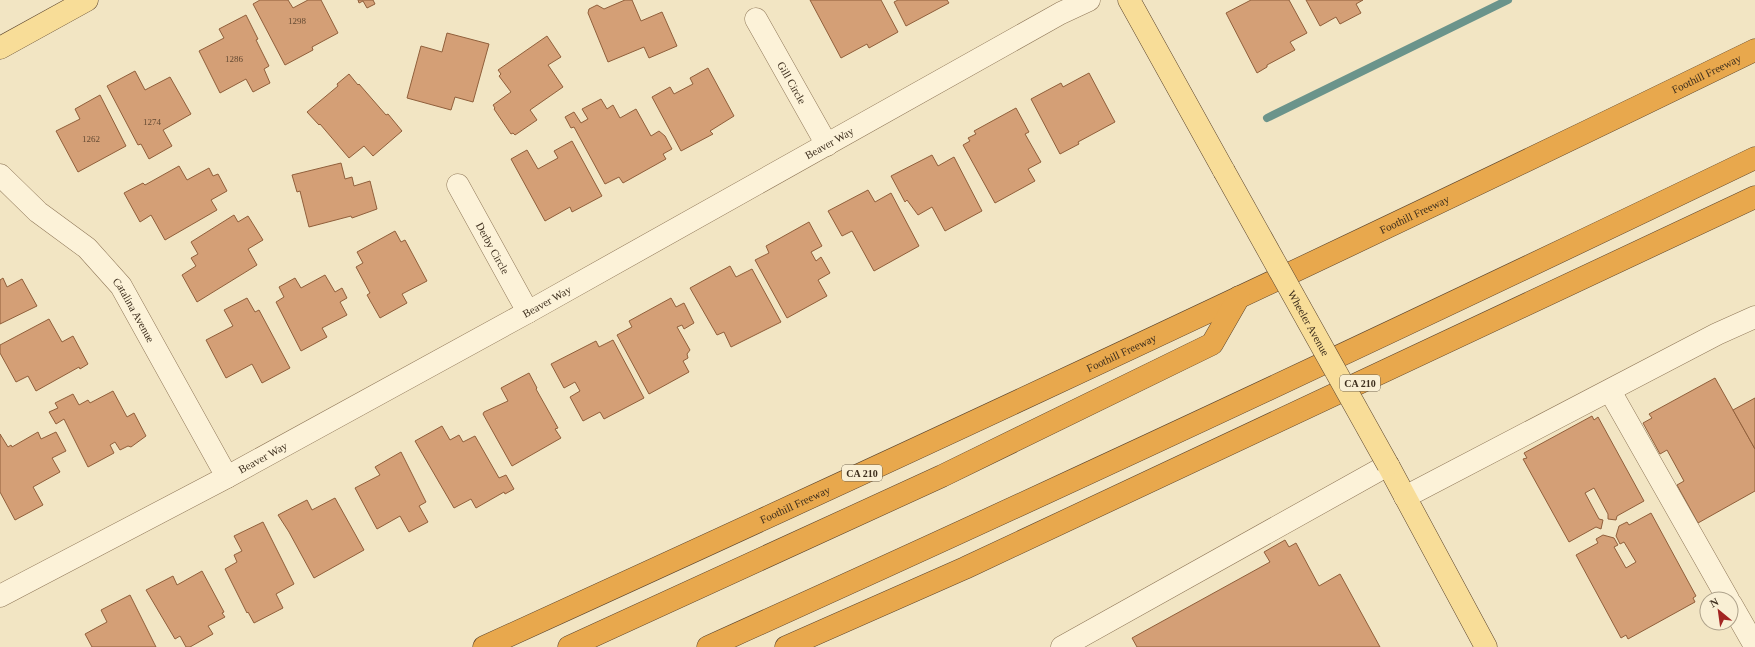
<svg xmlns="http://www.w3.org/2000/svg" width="1755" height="647" font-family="Georgia,serif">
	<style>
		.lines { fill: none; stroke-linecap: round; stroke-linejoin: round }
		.stream { stroke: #6b948b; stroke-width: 8 }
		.building { fill: #d49f76; stroke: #905f3b }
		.minor-casing { stroke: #8f7758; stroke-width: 23 }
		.major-casing { stroke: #5c442c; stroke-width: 23 }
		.highway-casing { stroke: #5c442c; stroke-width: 23 }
		.minor { stroke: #fcf2d8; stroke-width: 22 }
		.major { stroke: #f8dd98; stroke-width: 22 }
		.highway { stroke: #e8a84d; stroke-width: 22 }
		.major-bridge-casing { stroke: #5c442c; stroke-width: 23; stroke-linecap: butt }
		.major-bridge { stroke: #f8dd98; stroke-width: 22 }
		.labels { text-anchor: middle; stroke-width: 3; stroke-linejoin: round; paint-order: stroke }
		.number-label { font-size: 9px; fill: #634a33 }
		.shield { fill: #f9efd4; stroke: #756854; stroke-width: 1 }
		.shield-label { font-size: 10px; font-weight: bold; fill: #3d2e1d }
		.street-label { font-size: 11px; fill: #3d2e1d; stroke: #f9efd4 }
	</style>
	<rect width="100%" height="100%" fill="#f2e5c3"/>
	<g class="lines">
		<polyline class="stream" points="1267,118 1508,0"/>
	</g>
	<g class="building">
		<polygon points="260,0 288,0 293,8 308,0 321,0 338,33 312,47 313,50 285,65 253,4"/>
		<polygon points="358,0 373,0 375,4 367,8 363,1 359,3"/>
		<polygon points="625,0 632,0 641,21 662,12 677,46 649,58 644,47 608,62 588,13 589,9 597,5 604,9"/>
		<polygon points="810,0 881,0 898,32 869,48 867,44 841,58"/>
		<polygon points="898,0 947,0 949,3 906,26 894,2"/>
		<polygon points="1251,0 1289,0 1307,33 1290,42 1295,50 1267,65 1267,67 1257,73 1226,13"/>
		<polygon points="1306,0 1363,0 1356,4 1361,13 1340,24 1336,17 1320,26"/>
		<polygon points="246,15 258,39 256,40 269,66 264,69 270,83 253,92 246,79 220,93 199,51 224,38 219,29"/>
		<polygon points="447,33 489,44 473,102 455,97 451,110 407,98 421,46 442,52"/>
		<polygon points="547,36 561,57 548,65 563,87 530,110 537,120 515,135 513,133 511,134 494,109 495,108 493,105 511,92 499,76 501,74 498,70"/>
		<polygon points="708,68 734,116 710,131 713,134 681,151 652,97 670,87 674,94 693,84 690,78"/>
		<polygon points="135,71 145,90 170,77 191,114 163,130 172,146 149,159 141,144 138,145 107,86"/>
		<polygon points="1089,73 1115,122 1078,142 1079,144 1060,154 1031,99 1061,83 1063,87"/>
		<polygon points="349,74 358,85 359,84 386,115 388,114 402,131 373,156 364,146 349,158 320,124 319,125 307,112 338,86 337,84"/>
		<polygon points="100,95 126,146 78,172 56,131 80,119 75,109"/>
		<polygon points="601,99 607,109 613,105 620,118 636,109 651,136 659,131 665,136 672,149 663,154 666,159 623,183 619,177 605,184 574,127 571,128 565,117 574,112 581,123 588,119 582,109"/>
		<polygon points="1016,108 1029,132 1025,134 1041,162 1028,169 1035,181 995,203 963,145 970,141 968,138 976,134 974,131"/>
		<polygon points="572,141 602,196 572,212 570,207 545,221 511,159 527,150 538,169 558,158 554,151"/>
		<polygon points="932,155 938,166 954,157 982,211 945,231 932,207 918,215 907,200 905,202 891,176"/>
		<polygon points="341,163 345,179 352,177 354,186 370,181 377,209 352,218 351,216 309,227 300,191 297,192 292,175"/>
		<polygon points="179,166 187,180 209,168 213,176 218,174 227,191 211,200 217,210 165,240 151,215 140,222 124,193 143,183 145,185"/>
		<polygon points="868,190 875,202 891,193 919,246 874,271 852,231 842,236 828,211"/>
		<polygon points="234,215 238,222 248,216 263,240 248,249 257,265 197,302 182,275 196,266 191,258 198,254 191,242"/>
		<polygon points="809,222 822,246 811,252 816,261 821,257 830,273 818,280 827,296 787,318 755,260 769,253 766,246"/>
		<polygon points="395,231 401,242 405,240 427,281 402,294 407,303 380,318 367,295 370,293 356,267 363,263 357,252"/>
		<polygon points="730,266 736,277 752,269 781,322 731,347 724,332 717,335 690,288"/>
		<polygon points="325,275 335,292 342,288 347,298 340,302 347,315 322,328 327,337 301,351 276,302 284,297 279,287 295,278 301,288"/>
		<polygon points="3,278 7,287 22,279 37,306 0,324 0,280"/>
		<polygon points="247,298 255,312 259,310 290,368 262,383 252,364 226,378 206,340 233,326 224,310"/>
		<polygon points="671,298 676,307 684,303 694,323 684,329 682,325 677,327 690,350 687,354 688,358 683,361 689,372 649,394 617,335 632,327 629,321"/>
		<polygon points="49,319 62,342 73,336 88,364 80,369 79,367 36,391 28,376 16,382 0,353 0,345"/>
		<polygon points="613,340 644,398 604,419 600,412 583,421 570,397 580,391 575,382 564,388 551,364 596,341 599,347"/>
		<polygon points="529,373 537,388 536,389 558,428 555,429 561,438 512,466 483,414 484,412 508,401 501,388"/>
		<polygon points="1715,378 1755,449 1755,491 1698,523 1677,485 1684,481 1667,450 1660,454 1643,423 1652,418 1649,414"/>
		<polygon points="113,391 127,417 134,413 146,436 131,447 128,446 120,450 115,442 110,445 114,453 88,467 64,419 56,424 49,412 58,408 55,403 73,394 79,405 88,400 90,403"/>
		<polygon points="1755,398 1755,449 1733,410"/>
		<polygon points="1592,416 1594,420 1598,417 1644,501 1617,516 1616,520 1608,519 1608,514 1594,488 1585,493 1599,519 1603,520 1601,529 1596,527 1569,542 1523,459 1527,458 1524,453"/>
		<polygon points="442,426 450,440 459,435 463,442 475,436 499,478 506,475 514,489 505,494 504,492 476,508 471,499 454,508 415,441"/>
		<polygon points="38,432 41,439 56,432 66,451 52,458 60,472 33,487 43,505 15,520 0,492 0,434 8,447 11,445 12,447"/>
		<polygon points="401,452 426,502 419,506 428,522 409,532 400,516 377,529 355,488 380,475 375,467"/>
		<polygon points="335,498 364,550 314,578 289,532 278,515 307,500 312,510"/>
		<polygon points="1651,513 1696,596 1693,598 1695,602 1628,639 1626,635 1621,638 1576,555 1598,543 1596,539 1603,535 1614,538 1618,545 1614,547 1626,568 1636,562 1624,542 1620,544 1616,536 1619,526 1627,522 1629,525"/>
		<polygon points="263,522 294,584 276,594 283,608 254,623 248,612 247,613 225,569 237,562 234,555 242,551 234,536"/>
		<polygon points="1285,540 1289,547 1296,543 1319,586 1340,574 1380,647 1137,647 1132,638 1270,562 1264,552"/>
		<polygon points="202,571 224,612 222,613 225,617 208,626 213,634 190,647 186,647 180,636 175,639 146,590 173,576 177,585"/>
		<polygon points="130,595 156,647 92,647 85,634 107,622 101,610"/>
	</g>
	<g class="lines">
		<g class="minor-casing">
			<g id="minor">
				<path id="s1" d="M 756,19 L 827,145"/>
				<path id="s2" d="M 0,175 L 38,212 L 87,248 L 121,286 L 227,477"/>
				<path id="s3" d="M 458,185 L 528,312"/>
				<polyline points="1610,391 1728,599"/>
				<polyline points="1405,497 1717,334 1755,317"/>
				<path id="s4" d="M 0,596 L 227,477 L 528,312 L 1061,13 L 1089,0"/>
				<polyline points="1731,604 1755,646"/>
				<polyline points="1062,647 1388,465"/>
			</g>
		</g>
		<g class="major-casing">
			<g id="major">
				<polyline points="1129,0 1224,171"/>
				<polyline points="0,48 87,0"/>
				<polyline points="1388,465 1486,647"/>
			</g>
		</g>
		<g class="highway-casing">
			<g id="highway">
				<path id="s5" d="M 484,647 C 910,453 1335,255 1755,50"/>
				<polyline points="569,647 942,476 1212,344 1239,297"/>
				<path d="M 708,647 C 1059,489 1408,325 1755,158"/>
				<polyline points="786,647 965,568 1755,197"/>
			</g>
		</g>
		<use href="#minor" class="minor"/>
		<use href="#major" class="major"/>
		<use href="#highway" class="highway"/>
		<g class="major-bridge-casing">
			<g id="major-bridge">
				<path id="s6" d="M 1224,171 L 1388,465"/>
			</g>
		</g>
		<use href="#major-bridge" class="major-bridge"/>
	</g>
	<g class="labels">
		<g class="number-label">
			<text x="297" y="24">1298</text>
			<text x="234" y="62">1286</text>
			<text x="152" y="125">1274</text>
			<text x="91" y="142">1262</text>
		</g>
		<g class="shield">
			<rect x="1340" y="375" width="40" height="16" rx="3"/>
			<rect x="842" y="465" width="40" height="16" rx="3"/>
		</g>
		<g class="shield-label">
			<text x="1360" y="387">CA 210</text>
			<text x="862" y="477">CA 210</text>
		</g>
		<g class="street-label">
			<text dy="4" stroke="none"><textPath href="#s5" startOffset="1350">Foothill Freeway</textPath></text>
			<text dy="4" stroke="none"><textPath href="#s1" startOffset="73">Gill Circle</textPath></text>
			<text dy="4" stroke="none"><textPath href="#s4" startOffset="945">Beaver Way</textPath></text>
			<text dy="4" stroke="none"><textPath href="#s5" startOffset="1026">Foothill Freeway</textPath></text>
			<text dy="4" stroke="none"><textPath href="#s3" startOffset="72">Derby Circle</textPath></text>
			<text dy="4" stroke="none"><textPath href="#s4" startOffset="621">Beaver Way</textPath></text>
			<text dy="4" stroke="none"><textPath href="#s2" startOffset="192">Catalina Avenue</textPath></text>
			<text dy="4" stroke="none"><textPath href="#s6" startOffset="174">Wheeler Avenue</textPath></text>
			<text dy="4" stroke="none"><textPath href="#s5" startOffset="702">Foothill Freeway</textPath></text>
			<text dy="4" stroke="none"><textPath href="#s4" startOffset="297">Beaver Way</textPath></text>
			<text dy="4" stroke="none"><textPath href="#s5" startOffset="342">Foothill Freeway</textPath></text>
		</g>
	</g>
	<g transform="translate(1719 611) rotate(331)"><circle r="19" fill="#f9efd4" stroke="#aea28b"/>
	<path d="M0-3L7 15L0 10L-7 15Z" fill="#a32522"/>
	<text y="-6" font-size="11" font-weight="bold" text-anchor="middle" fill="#3d2e1d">N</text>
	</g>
</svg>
